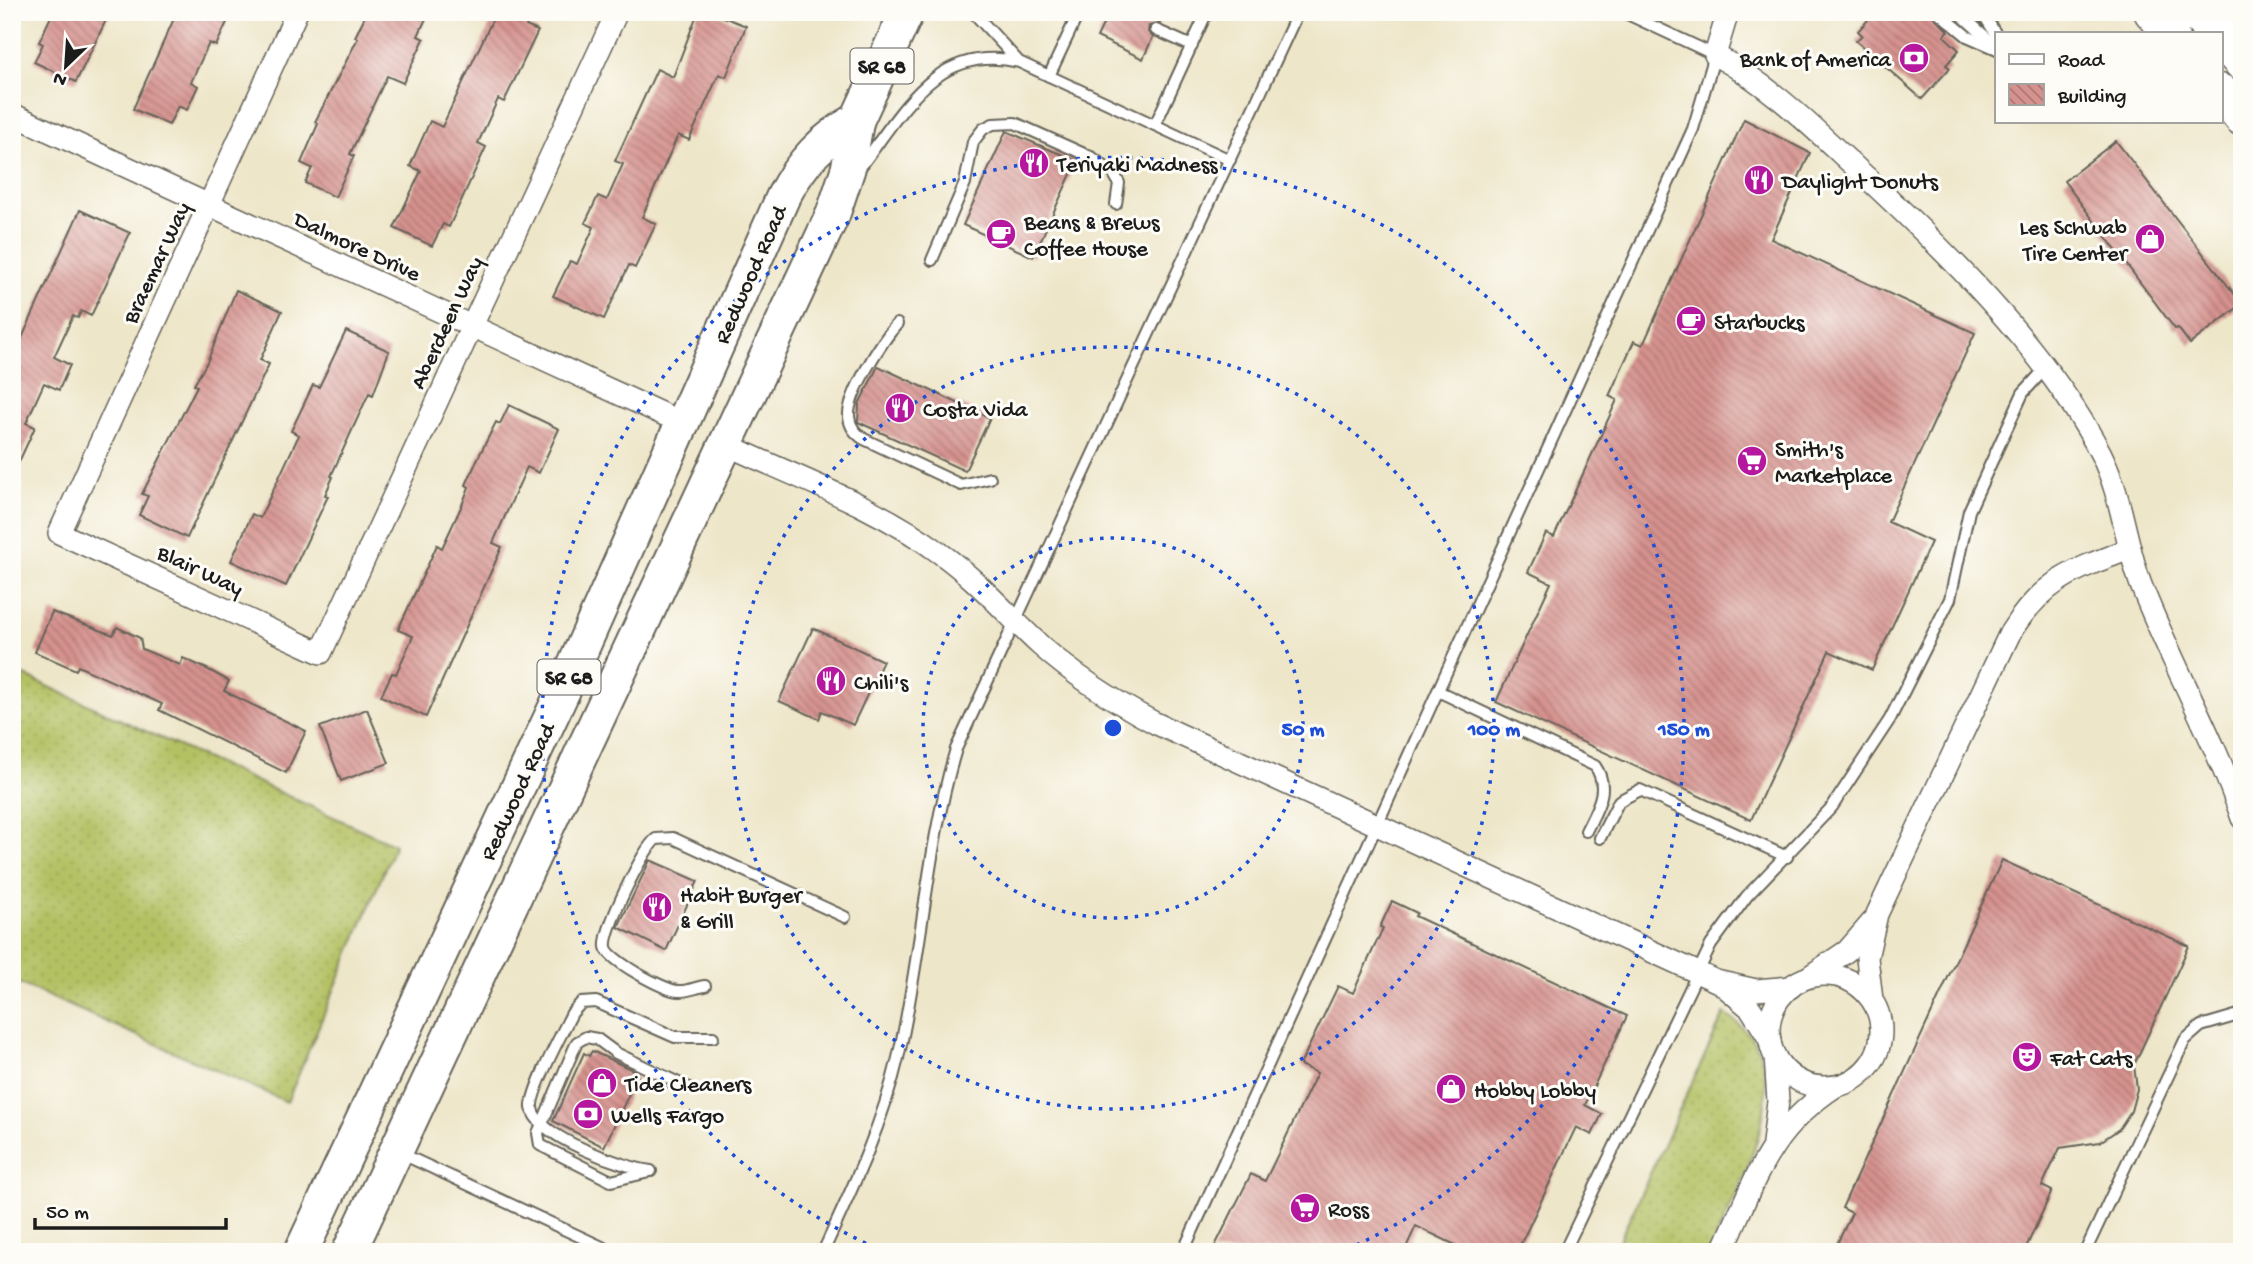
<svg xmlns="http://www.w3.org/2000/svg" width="2254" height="1264" font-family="'Gochi Hand',sans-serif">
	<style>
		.grass { fill: url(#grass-dots); stroke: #686e40; stroke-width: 2 }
		.building { fill: url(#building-back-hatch) }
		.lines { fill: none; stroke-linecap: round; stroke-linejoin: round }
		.service-casing { stroke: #666359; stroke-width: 14 }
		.minor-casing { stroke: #666359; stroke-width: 24 }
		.primary-casing { stroke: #666359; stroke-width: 37 }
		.trunk-casing { stroke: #666359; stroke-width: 38 }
		.service { stroke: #fff; stroke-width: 10 }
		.minor { stroke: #fff; stroke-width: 21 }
		.primary { stroke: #fff; stroke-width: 33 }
		.trunk { stroke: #fff; stroke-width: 35 }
		.ring { fill: none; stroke: #1d4ed8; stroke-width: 3.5; stroke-dasharray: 3.5 7 }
		.labels { text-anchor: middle; stroke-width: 6; stroke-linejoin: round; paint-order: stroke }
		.shield { fill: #fdfcf7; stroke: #605f5e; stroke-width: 2 }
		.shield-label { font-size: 21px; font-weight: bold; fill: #1c1c1c }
		.poi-label { font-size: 23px; fill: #1c1c1c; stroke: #fdfcf7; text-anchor: start }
		.street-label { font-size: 23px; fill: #1c1c1c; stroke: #fdfcf7 }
		.centre { fill: #1d4ed8; stroke: #fdfcf7; stroke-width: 3.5 }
		.ring-label { font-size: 21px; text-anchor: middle; font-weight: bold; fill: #1d4ed8; stroke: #fdfcf7; stroke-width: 6; stroke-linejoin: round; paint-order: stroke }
	</style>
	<defs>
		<pattern id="grass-dots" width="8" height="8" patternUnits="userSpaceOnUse" patternTransform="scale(1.75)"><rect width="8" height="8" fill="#b4c163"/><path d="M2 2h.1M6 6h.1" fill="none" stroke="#9aa555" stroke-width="1.8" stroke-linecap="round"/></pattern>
		<pattern id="building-back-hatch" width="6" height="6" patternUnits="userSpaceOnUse" patternTransform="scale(1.75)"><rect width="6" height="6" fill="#d6928e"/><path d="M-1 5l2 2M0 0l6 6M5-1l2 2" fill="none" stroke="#ad7673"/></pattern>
	</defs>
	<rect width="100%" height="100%" fill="#fdfcf7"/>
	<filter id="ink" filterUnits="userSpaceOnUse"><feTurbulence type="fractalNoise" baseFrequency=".0143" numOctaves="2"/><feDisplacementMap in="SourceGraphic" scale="14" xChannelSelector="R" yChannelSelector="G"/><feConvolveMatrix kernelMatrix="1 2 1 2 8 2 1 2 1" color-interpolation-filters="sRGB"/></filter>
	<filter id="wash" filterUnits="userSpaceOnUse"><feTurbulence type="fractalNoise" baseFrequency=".00686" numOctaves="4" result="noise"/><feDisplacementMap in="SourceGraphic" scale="28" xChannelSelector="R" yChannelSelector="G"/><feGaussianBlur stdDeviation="1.57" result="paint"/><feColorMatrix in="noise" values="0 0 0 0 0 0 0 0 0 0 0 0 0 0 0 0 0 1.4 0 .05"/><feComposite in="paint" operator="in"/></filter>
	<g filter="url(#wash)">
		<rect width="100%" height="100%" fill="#eee6c9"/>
		<g class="grass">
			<polygon points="12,670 395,845 287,1102 12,980"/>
			<path d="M 1724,1014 C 1812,1064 1739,1186 1709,1252 L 1614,1252 Z"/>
		</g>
		<g id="blocks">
			<g class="building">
				<polygon points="53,12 110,12 76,82 34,62 43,44 39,42"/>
				<polygon points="177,12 210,12 228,20 216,46 209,43 191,82 198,86 187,110 178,106 169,125 133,109"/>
				<polygon points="367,12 429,12 418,36 424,39 403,83 387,76 350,154 354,156 335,197 305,183 312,168 301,163 318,124 315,122 358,38 355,37"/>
				<polygon points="496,12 532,12 526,26 538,31 504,102 498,99 478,143 486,147 449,227 443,224 432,246 394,228 421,171 410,166 430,121 442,127"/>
				<polygon points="698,12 711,12 746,26 726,77 719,74 689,140 678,135 642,217 656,224 635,268 629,265 604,319 553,296 570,261 577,264 594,227 585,223 598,196 607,200 623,164 615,161 657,69 673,77"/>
				<polygon points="1109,12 1164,12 1160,23 1149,26 1148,32 1153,37 1143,59 1097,37"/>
				<polygon points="1875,12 1930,12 1948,31 1944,36 1959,50 1946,65 1950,68 1922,99 1856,41 1862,35 1858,31"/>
				<polygon points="1744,119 1810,153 1771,239 1975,333 1888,522 1931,542 1872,670 1829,651 1751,820 1496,702 1551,583 1528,572 1546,533 1554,537 1617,400 1609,396 1634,341 1643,345"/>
				<polygon points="1006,131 1077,161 1033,257 963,225"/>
				<polygon points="2116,141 2242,304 2190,344 2178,328 2175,329 2064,181"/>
				<polygon points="80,210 130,233 91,316 81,311 78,318 73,316 54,357 70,365 59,390 44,383 26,423 35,427 12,477 12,360"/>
				<polygon points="236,290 282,311 260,360 269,364 187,538 139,515 148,496 142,494 197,386 194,385 207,362"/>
				<polygon points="346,331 389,351 373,395 369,393 331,476 333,477 325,495 328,496 286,586 231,561 252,514 260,518 299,435 291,431 313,385 319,387"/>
				<polygon points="878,366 990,418 965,471 858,422 859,404"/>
				<polygon points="509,405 559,429 539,473 527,467 493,543 502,547 426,717 381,696 392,673 396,674 413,636 398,630 437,545 442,548 462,505 469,487 466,485 477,460 496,422 500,424"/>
				<polygon points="52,612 113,635 117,627 140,638 142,649 180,665 183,658 207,669 229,681 224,691 306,731 286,773 159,710 162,704 78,666 76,670 35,652"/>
				<polygon points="813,628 883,661 853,725 822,711 819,719 779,701"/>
				<polygon points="367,709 389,763 341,781 320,727"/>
				<polygon points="650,860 698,881 666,951 618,927"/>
				<polygon points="2002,860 2189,946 2134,1065 2137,1089 2131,1111 2119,1129 2100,1142 2060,1148 2042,1186 2052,1191 2024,1252 1833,1252 1852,1213 1842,1208"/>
				<polygon points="1392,901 1417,913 1415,916 1627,1016 1585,1105 1602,1114 1592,1135 1576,1127 1517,1252 1470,1252 1416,1226 1404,1252 1212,1252 1251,1174 1265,1181 1317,1073 1300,1065 1338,986 1353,993 1383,928 1380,927"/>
				<polygon points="592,1051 635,1071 638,1075 604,1147 553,1121 584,1053 589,1056"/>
			</g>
		</g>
	</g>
	<g filter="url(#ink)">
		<use href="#blocks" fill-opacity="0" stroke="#666359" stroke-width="2"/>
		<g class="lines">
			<g class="service-casing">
				<g id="service">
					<polyline points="973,12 1017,60"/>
					<polyline points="1938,12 1967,36 1997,49"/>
					<polyline points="1958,12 1997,47"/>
					<polyline points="1982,12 1997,36"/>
					<polyline points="1156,30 1192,46"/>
					<polyline points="1049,76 1079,12"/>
					<polyline points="1155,125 1207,12"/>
					<path d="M 858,170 C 902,114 935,42 1019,62 L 1230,160"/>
					<polyline points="932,260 965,183 973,142 983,129 993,124 1015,123 1093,158 1114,174 1119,183 1116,204"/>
					<path d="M 897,324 C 882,341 847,395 849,417 C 850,427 856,434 864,439 L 961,485 L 990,478"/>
					<path d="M 1440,692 L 1595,766 C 1611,789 1596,810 1586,831"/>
					<polyline points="1600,838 1619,801 1640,790 1787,857"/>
					<path d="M 705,986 C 697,987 686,992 678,991 C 664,990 608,960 606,947 C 603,931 643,849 656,839 L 673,838 L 845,917"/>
					<polyline points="400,1153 613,1252"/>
					<path d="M 651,1171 C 625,1168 535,1136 532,1108 C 530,1092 563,1031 572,1013 L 581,1003 L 596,1002 L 675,1037 L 713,1037"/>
					<polyline points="645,1173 611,1181 540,1145 538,1133 577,1042 586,1037 597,1039 616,1053 689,1088"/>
					<polyline points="479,1252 502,1252"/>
					<path d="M 823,1252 C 852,1189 882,1126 898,1058 C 922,956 926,849 956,749 L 1298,12"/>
					<polyline points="1183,1252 1693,129 1715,55 1623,12"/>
					<polyline points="1564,1252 1711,945 1747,896 1832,807 1890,719 1950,599 1969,511 2023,393 2044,370"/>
					<polyline points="2085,1252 2185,1040 2201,1026 2242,1014"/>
				</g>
			</g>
			<g class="minor-casing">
				<g id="minor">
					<polyline points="297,12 59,533 321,653 617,12"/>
					<path d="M 1728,12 L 1715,55 C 1767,83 1808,123 1851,163 C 1938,243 2047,349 2101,454 C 2122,496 2125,542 2141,585 C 2172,664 2214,737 2242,818"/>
					<polyline points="12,114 682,423"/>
					<path d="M 727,445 C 798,478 877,506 940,553 C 978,580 1007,615 1041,646 C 1076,677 1114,701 1155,723 L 1716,981 L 1756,990 L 1791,987"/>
					<circle cx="1825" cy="1031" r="56"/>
					<polyline points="1810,976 1847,951 1872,922"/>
					<polyline points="1724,986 1751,1009 1770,1040"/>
					<path d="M 1872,1000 L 1867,958 L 1877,914 L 2010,633 C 2042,581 2075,569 2130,549"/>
					<polyline points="1773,1143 1778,1101 1775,1056"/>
					<path d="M 1722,1252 C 1755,1181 1767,1131 1836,1086"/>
				</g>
			</g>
			<g class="primary-casing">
				<g id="primary">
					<path d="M 301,1252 L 564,689 L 783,197 C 801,162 823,139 857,120"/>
					<polyline points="349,1252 833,214 848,169 857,120 907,12"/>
				</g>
			</g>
			<g class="trunk-casing">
				<g id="trunk">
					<polyline points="2152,12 2171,33"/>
					<polyline points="2195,12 2214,33"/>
					<polyline points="2231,12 2242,25"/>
					<polyline points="2221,40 2242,63"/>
					<polyline points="2221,92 2242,118"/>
				</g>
			</g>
			<use href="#service" class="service"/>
			<use href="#minor" class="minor"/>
			<use href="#primary" class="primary"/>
			<use href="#trunk" class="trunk"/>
		</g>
	</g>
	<g class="ring">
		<circle cx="1113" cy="728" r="190"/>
		<circle cx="1113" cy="728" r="381"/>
		<path d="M885 1252A571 571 0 1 1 1341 1252"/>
	</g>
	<defs>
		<g id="bank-disc" transform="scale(1.575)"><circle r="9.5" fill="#b5179e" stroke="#fdfcf7"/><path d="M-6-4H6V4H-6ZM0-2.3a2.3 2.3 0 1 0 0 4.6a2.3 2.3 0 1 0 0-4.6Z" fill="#fff"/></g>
		<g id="restaurant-disc" transform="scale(1.575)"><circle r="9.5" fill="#b5179e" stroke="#fdfcf7"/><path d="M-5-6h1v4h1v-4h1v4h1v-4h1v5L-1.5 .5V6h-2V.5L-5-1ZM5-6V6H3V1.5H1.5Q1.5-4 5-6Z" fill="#fff"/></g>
		<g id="cafe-disc" transform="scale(1.575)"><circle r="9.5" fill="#b5179e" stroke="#fdfcf7"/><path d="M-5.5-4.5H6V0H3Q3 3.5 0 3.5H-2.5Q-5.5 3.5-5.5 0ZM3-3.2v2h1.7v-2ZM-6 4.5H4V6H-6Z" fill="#fff"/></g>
		<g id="shop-disc" transform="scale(1.575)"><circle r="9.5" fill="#b5179e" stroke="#fdfcf7"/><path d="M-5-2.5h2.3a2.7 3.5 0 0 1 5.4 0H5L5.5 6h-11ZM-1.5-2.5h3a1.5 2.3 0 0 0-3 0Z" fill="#fff"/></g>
		<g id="supermarket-disc" transform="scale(1.575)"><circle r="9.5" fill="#b5179e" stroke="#fdfcf7"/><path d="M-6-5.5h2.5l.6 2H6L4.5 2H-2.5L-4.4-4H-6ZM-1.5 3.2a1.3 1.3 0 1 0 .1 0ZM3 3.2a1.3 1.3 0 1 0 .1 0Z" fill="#fff"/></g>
		<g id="theatre-disc" transform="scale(1.575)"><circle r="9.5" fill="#b5179e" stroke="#fdfcf7"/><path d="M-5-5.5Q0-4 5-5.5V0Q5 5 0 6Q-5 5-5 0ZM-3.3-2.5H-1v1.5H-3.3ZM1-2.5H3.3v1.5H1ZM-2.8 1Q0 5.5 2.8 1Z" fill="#fff"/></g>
	</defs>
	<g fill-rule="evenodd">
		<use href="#bank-disc" x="1914" y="58"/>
		<use href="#restaurant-disc" x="1034" y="163"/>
		<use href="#restaurant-disc" x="1759" y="180"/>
		<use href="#cafe-disc" x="1001" y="234"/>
		<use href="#shop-disc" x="2150" y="239"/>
		<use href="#cafe-disc" x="1691" y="321"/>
		<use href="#restaurant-disc" x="900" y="408"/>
		<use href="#supermarket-disc" x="1752" y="461"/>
		<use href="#restaurant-disc" x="831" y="681"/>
		<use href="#restaurant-disc" x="657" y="907"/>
		<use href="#theatre-disc" x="2027" y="1057"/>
		<use href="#shop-disc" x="602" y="1083"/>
		<use href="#shop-disc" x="1451" y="1089"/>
		<use href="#bank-disc" x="588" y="1114"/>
		<use href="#supermarket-disc" x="1305" y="1208"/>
	</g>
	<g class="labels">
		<g class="shield">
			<rect x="850.5" y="48.5" width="63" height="35" rx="5"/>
			<rect x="537.5" y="659.5" width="63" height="35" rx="5"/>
		</g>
		<g class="shield-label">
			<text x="882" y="73">SR 68</text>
			<text x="569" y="684">SR 68</text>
		</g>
		<g class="poi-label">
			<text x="1891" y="66" text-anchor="end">Bank of America</text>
			<text x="1057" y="171">Teriyaki Madness</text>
			<text x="1782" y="188">Daylight Donuts</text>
			<text x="1024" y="229">Beans &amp; Brews<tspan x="1024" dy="26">Coffee House</tspan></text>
			<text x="2127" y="234" text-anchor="end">Les Schwab<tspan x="2127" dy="26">Tire Center</tspan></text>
			<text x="1714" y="329">Starbucks</text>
			<text x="923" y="416">Costa Vida</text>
			<text x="1775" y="456">Smith's<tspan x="1775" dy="26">Marketplace</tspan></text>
			<text x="854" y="689">Chili's</text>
			<text x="680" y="902">Habit Burger<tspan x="680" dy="26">&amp; Grill</tspan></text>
			<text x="2050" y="1065">Fat Cats</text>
			<text x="625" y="1091">Tide Cleaners</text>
			<text x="1474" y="1097">Hobby Lobby</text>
			<text x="611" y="1122">Wells Fargo</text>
			<text x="1328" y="1216">Ross</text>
		</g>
		<g class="street-label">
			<text transform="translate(358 245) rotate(25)" y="8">Dalmore Drive</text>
			<text transform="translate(155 262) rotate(-65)" y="8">Braemar Way</text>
			<text transform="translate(749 274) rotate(-66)" y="8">Redwood Road</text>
			<text transform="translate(445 322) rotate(-65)" y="8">Aberdeen Way</text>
			<text transform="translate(201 569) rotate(25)" y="8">Blair Way</text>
			<text transform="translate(516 791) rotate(-65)" y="8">Redwood Road</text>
		</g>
	</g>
	<circle cx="1113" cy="728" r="10" class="centre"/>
	<g class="ring-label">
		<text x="1303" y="735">50 m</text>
		<text x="1494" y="735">100 m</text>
		<text x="1684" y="735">150 m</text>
	</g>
	<rect width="2254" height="1264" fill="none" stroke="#fdfcf7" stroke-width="42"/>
	<rect x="1995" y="32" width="228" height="91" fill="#fdfcf7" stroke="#a3a29f" stroke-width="2"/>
	<rect x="2009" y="54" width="35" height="10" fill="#ffffff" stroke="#a3a29f" stroke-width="2"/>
	<text x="2058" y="66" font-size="21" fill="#1c1c1c">Road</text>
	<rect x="2009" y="84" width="35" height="21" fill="url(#building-back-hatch)" stroke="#a3a29f" stroke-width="2"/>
	<text x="2058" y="102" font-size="21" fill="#1c1c1c">Building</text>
	<g transform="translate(66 66) rotate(205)" stroke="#fdfcf7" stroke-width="5" paint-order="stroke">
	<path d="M0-5L12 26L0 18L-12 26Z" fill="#1c1c1c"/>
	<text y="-10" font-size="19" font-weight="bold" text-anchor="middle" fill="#1c1c1c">N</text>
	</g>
	<path d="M35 1218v10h191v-10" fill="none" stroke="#1c1c1c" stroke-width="3.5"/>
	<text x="46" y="1218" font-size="21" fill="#1c1c1c" stroke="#fdfcf7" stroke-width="5" paint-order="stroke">50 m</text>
</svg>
